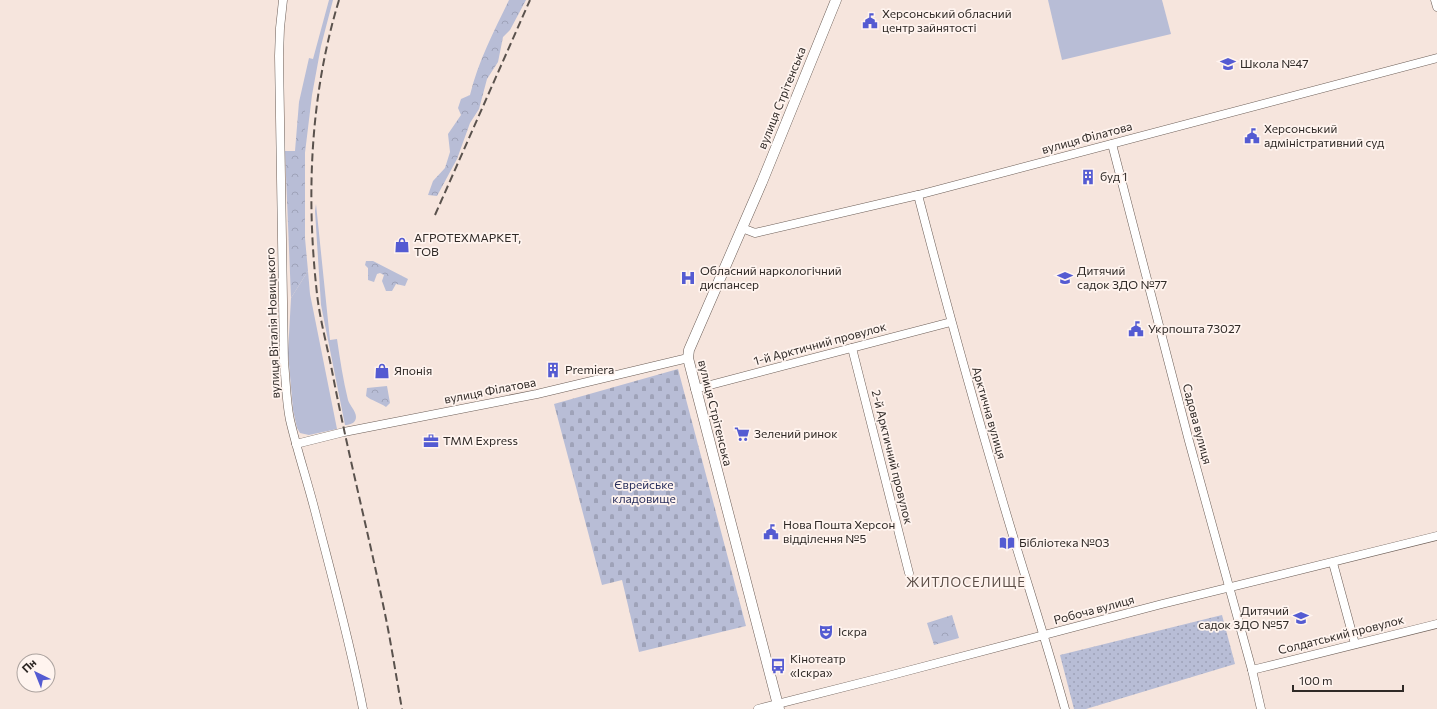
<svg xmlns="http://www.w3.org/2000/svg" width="1437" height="709" font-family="Commissioner,sans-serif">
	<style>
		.grass { fill: #b8bdd6 }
		.forest { fill: url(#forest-crowns) }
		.cemetery { fill: url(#cemetery-stones) }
		.garden { fill: url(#garden-dots) }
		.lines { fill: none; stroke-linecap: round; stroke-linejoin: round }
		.minor-casing { stroke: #6c5e57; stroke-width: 9 }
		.major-casing { stroke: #6c5e57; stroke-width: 11 }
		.minor { stroke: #fff; stroke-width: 8 }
		.major { stroke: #fff; stroke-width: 10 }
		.rail { stroke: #5a524d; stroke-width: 2; stroke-dasharray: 8 4; stroke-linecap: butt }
		.labels { text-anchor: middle; stroke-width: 3.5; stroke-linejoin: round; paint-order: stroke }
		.poi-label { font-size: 12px; fill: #2f2926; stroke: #fff4ef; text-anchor: start }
		.street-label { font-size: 12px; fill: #2f2926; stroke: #fff4ef }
		.park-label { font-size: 12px; fill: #282e5c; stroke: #fff4ef }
		.neighbourhood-label { font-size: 13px; letter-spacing: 1px; fill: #5c4e47; stroke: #fff4ef }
	</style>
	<defs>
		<pattern id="forest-crowns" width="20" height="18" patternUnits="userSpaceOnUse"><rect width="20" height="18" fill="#b8bdd6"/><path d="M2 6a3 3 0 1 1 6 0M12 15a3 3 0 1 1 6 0" fill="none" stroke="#9ea2b8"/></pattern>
		<pattern id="cemetery-stones" width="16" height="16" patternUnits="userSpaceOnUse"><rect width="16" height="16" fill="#b8bdd6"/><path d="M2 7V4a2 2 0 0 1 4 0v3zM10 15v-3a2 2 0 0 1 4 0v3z" fill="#9ea2b8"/></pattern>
		<pattern id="garden-dots" width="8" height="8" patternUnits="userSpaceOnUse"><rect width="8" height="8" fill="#b8bdd6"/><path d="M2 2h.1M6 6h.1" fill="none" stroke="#9ea2b8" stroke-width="1.8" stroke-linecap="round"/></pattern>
	</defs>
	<rect width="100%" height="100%" fill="#f6e5dd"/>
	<g class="grass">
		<polygon points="329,0 333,0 321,46 312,95 304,161 305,134 299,102 309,58 313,59"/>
		<polygon points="1048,0 1162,0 1171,34 1062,60"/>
		<path d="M 316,204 L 330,340 L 337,339 C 340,359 343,380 348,400 C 350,406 356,411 356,417 C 356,423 350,425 345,425 L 321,305 L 315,211 Z"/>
		<polygon points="308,271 310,294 337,429 309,435 300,433 297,428 293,410 288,353 291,298"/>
	</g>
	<g class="forest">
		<path d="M 509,0 L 526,0 L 510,30 L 503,37 L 498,62 L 487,79 L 479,109 L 470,123 L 457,159 L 437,196 L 428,195 L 433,181 L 445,168 L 450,152 L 448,134 L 461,115 L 458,108 L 461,99 L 470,95 C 478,62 494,31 509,0 Z"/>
		<polygon points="299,102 305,106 305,238 308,271 291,298 285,151 295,151"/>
		<polygon points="366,261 373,261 408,279 405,286 396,284 392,291 386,291 382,281 384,275 380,273 377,274 374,282 368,280 368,268 365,265"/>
		<path d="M 387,386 L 390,403 L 386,407 C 379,402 372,401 366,396 L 367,388 Z"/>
		<polygon points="952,615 959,638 934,645 927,623"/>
	</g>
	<polygon class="cemetery" points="678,369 746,626 639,652 622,580 602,585 554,404"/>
	<polygon class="garden" points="1222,615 1235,664 1086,709 1074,709 1060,655"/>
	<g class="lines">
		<g class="minor-casing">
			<g id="minor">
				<path d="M 283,0 L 280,28 L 279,56 L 284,362 C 286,381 286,401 290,420 C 297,450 307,480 315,511 C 332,577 350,642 363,709"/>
				<polyline points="1435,0 1437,7"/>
				<polyline points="1112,144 1189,441 1252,670 1261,709"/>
				<path d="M 918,195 C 944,295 971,394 1000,492 C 1021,565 1045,636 1065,709"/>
				<polyline points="742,228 755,233 918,195 1437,58"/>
				<polyline points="852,348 909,573"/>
				<polyline points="695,389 951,322"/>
				<polyline points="296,444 344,432 537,394 688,358"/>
				<polyline points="1333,563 1355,644"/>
				<polyline points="1252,670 1437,624"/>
				<polyline points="758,709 888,676 1162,604 1437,536"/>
			</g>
		</g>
		<g class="major-casing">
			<polyline id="major" points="779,709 688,358 689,350 762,182 836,0"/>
		</g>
		<use href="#minor" class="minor"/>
		<use href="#major" class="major"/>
		<g class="rail">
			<path d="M 339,0 C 310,95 306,196 317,294 C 320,321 328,349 333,376 C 348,454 368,531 384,609 C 391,642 396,676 402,709"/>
			<polyline points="435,215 530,0"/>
		</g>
	</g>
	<defs>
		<g id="civic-bare" transform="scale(1.2)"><path d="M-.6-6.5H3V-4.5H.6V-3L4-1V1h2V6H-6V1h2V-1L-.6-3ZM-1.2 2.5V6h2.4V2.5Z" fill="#545bd2" stroke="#fff4ef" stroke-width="2.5" paint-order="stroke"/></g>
		<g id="school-bare" transform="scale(1.2)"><path d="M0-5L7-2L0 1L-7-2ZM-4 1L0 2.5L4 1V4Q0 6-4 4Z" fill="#545bd2" stroke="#fff4ef" stroke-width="2.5" paint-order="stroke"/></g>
		<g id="building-bare" transform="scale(1.2)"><path d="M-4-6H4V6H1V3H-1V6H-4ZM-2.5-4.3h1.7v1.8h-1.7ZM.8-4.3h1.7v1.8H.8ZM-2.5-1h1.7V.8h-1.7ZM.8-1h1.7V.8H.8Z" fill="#545bd2" stroke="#fff4ef" stroke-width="2.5" paint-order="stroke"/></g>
		<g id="shop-bare" transform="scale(1.2)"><path d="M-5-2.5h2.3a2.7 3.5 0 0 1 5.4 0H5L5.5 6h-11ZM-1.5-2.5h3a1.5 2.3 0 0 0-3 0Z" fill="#545bd2" stroke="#fff4ef" stroke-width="2.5" paint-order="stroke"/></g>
		<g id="hospital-bare" transform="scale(1.2)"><path d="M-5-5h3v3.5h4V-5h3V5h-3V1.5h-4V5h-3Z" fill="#545bd2" stroke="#fff4ef" stroke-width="2.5" paint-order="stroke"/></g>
		<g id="supermarket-bare" transform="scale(1.2)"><path d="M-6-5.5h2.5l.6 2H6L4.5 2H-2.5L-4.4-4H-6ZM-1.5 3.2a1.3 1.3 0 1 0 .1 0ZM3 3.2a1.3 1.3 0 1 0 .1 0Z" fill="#545bd2" stroke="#fff4ef" stroke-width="2.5" paint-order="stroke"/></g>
		<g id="office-bare" transform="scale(1.2)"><path d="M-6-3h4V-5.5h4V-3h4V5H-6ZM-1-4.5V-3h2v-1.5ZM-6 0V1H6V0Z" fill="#545bd2" stroke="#fff4ef" stroke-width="2.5" paint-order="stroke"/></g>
		<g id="library-bare" transform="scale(1.2)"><path d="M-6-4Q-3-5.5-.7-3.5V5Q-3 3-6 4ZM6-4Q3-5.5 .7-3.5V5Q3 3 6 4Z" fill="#545bd2" stroke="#fff4ef" stroke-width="2.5" paint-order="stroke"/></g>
		<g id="theatre-bare" transform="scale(1.2)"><path d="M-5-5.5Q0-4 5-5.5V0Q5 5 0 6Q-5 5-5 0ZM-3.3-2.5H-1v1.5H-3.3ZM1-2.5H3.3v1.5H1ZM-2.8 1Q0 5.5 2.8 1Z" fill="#545bd2" stroke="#fff4ef" stroke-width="2.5" paint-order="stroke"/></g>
		<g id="bus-bare" transform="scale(1.2)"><path d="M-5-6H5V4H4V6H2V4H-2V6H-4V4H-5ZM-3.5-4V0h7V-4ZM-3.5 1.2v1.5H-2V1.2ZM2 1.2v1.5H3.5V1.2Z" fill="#545bd2" stroke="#fff4ef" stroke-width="2.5" paint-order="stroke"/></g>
	</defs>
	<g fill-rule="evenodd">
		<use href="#civic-bare" x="870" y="21"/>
		<use href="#school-bare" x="1228" y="64"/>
		<use href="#civic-bare" x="1252" y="136"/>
		<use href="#building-bare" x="1088" y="177"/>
		<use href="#shop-bare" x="402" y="245"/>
		<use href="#hospital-bare" x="688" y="278"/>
		<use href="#school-bare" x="1065" y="278"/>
		<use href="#civic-bare" x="1136" y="329"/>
		<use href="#building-bare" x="553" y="370"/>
		<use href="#shop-bare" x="382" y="371"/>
		<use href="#supermarket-bare" x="742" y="434"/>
		<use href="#office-bare" x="431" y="441"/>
		<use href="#civic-bare" x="771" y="532"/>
		<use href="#library-bare" x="1007" y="543"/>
		<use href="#school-bare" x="1301" y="618"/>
		<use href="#theatre-bare" x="826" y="632"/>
		<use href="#bus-bare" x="778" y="666"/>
	</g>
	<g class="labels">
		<g class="poi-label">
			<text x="882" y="18">Херсонський обласний<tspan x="882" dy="14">центр зайнятості</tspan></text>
			<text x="1240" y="68">Школа №47</text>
			<text x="1264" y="133">Херсонський<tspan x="1264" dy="14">адміністративний суд</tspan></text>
			<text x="1100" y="181">буд 1</text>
			<text x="414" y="242">АГРОТЕХМАРКЕТ,<tspan x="414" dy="14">ТОВ</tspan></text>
			<text x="700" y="275">Обласний наркологічний<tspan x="700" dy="14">диспансер</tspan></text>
			<text x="1077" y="275">Дитячий<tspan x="1077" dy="14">садок ЗДО №77</tspan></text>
			<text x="1148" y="333">Укрпошта 73027</text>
			<text x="565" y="374">Premiera</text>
			<text x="394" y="375">Японія</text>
			<text x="754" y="438">Зелений ринок</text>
			<text x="443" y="445">TMM Express</text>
			<text x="783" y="529">Нова Пошта Херсон<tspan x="783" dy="14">відділення №5</tspan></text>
			<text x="1019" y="547">Бібліотека №03</text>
			<text x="1289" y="615" text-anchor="end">Дитячий<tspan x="1289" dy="14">садок ЗДО №57</tspan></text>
			<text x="838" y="636">Іскра</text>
			<text x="790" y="663">Кінотеатр<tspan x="790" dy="14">«Іскра»</tspan></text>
		</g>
		<g class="street-label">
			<text transform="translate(782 98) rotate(-68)" y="4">вулиця Стрітенська</text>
			<text transform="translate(1087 138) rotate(-15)" y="4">вулиця Філатова</text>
			<text transform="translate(273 323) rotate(-92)" y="4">вулиця Віталія Новицького</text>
			<text transform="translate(820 344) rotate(-15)" y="4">1-й Арктичний провулок</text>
			<text transform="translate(490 391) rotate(-11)" y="4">вулиця Філатова</text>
			<text transform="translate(715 413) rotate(76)" y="4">вулиця Стрітенська</text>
			<text transform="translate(989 413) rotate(74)" y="4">Арктична вулиця</text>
			<text transform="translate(1197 424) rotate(75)" y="4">Садова вулиця</text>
			<text transform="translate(892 457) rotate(76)" y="4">2-й Арктичний провулок</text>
			<text transform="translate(1094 610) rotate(-15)" y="4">Робоча вулиця</text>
			<text transform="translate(1341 635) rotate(-14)" y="4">Солдатський провулок</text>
		</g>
		<g class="park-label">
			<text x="644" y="489">Єврейське<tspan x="644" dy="14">кладовище</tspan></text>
		</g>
		<g class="neighbourhood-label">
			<text x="966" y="587">ЖИТЛОСЕЛИЩЕ</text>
		</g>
	</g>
	<g transform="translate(36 673) rotate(317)"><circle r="19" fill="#fff4ef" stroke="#aca39f"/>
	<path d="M0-3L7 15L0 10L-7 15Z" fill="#545bd2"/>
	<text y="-6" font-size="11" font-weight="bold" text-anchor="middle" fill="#2f2926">Пн</text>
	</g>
	<path d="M1293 685v6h110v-6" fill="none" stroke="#2f2926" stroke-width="2"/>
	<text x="1299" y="685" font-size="12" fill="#2f2926" stroke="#fff4ef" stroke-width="3" paint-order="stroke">100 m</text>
</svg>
